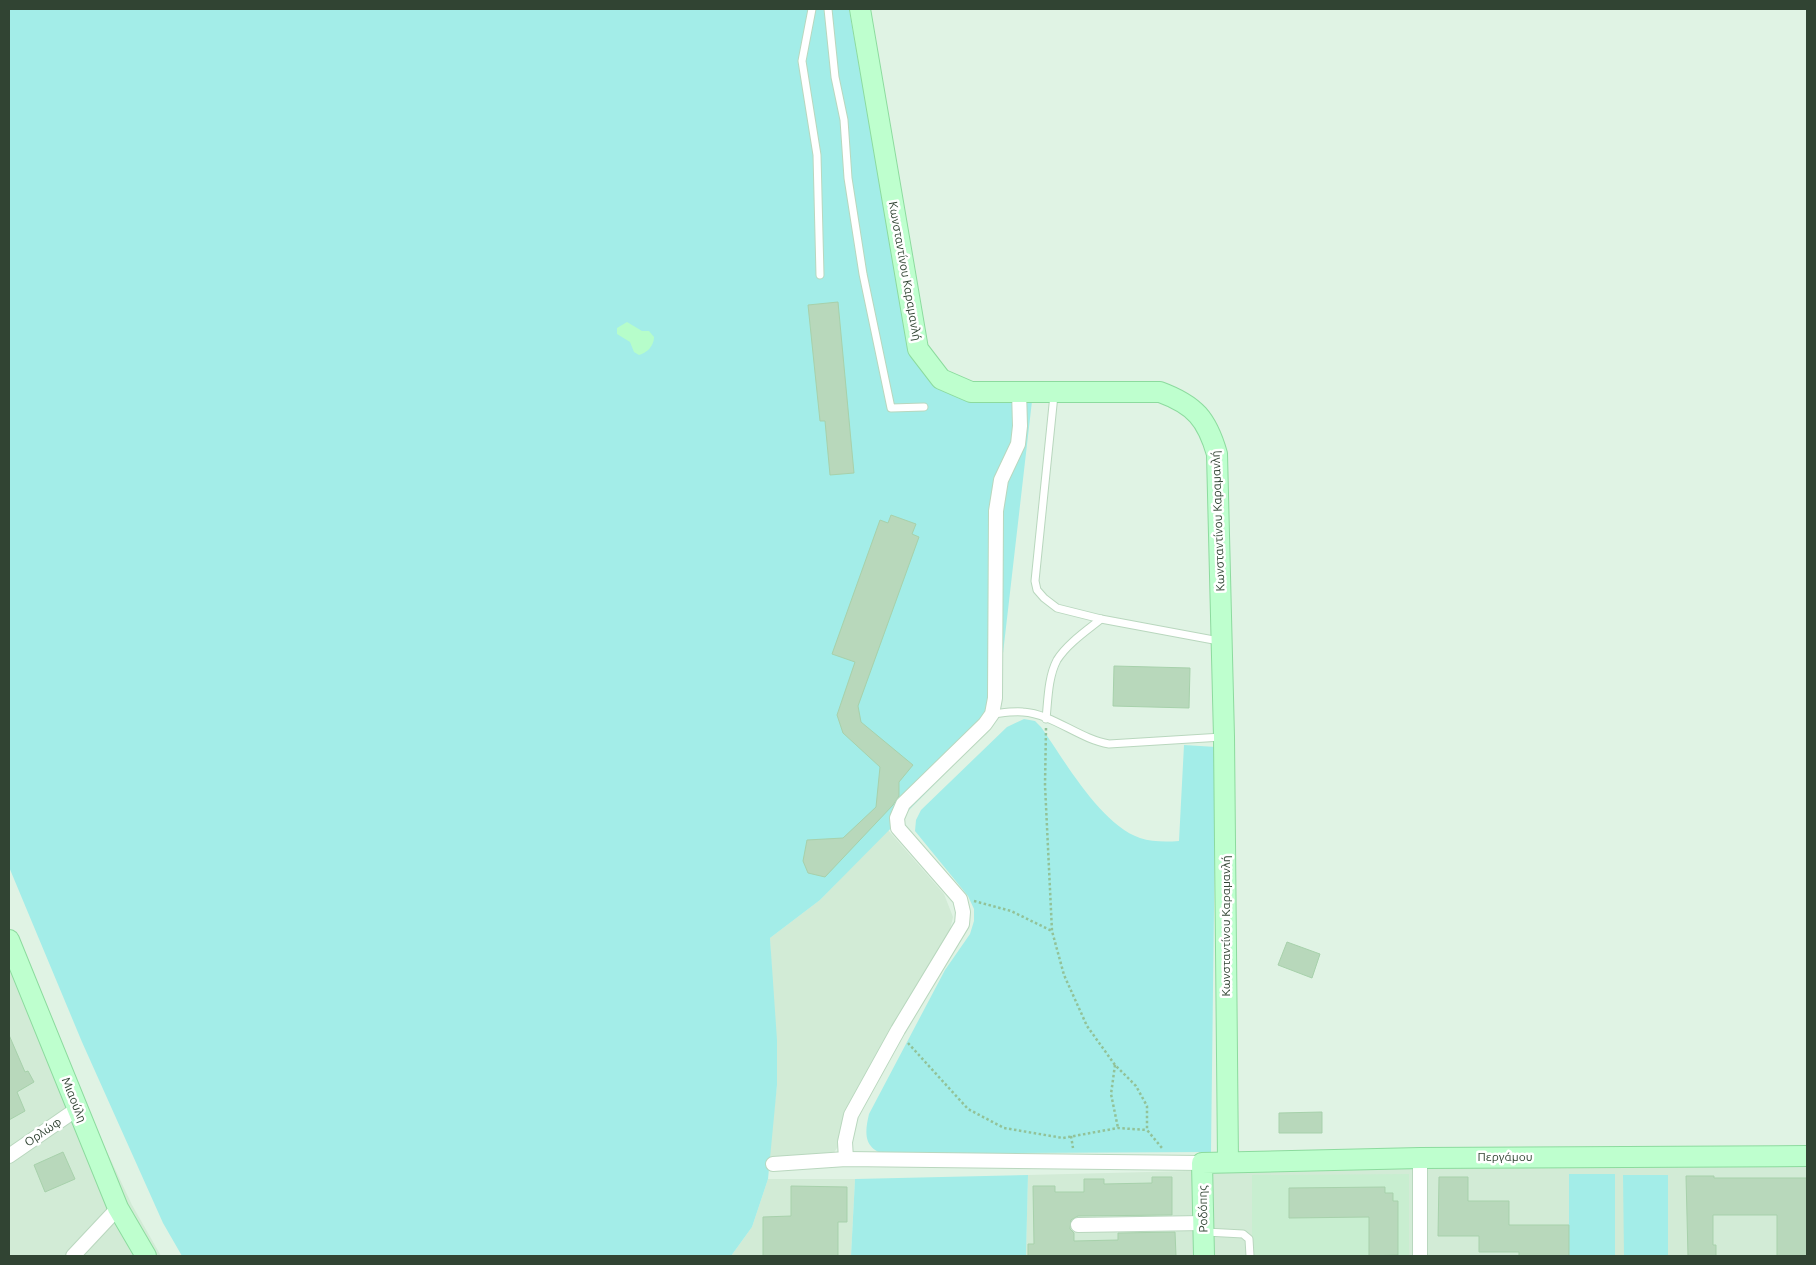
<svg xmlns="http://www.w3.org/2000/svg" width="1816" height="1265" font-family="Ubuntu,sans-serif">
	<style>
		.residential { fill: #d2ebd6 }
		.education { fill: #c8eed0 }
		.green { fill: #a3ede8 }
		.sand { fill: #b6fdca }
		.building { fill: #b8d8bb; stroke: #a7d1ab }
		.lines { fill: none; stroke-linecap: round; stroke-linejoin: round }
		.lane-casing { stroke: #b9d7be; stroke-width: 9 }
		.street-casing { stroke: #b9d7be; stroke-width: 16 }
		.secondary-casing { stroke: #8cdb9e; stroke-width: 22 }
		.path { stroke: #92c298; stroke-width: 2.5; stroke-dasharray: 2.5 2.5; stroke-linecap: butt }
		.lane { stroke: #fff; stroke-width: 7 }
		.street { stroke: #fff; stroke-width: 14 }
		.secondary { stroke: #beffce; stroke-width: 20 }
		.labels { text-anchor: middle; stroke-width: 5; stroke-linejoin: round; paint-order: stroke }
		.street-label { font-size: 12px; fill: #314433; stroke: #fff }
	</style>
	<rect width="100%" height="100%" fill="#e0f3e4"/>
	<g class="residential">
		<polygon points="888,830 944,894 953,917 948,938 847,1133 827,1163 768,1160 777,1085 770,938 820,900"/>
		<polygon points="9,944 132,1205 161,1256 9,1256"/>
		<polygon points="1807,1146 1807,1256 1026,1256 1028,1175 1188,1171"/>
		<polygon points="768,1179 855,1179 851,1256 731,1256 752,1227"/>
	</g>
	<polygon class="education" points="1409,1174 1409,1256 1252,1256 1252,1175"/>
	<g class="green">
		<polygon points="9,9 849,9 911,357 934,385 1032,401 995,723 820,900 770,938 777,1040 777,1085 768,1179 752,1227 731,1256 182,1256 163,1223 82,1042 9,867"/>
		<path d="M 1024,719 L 1035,721 L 1041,727 C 1065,761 1100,824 1140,838 C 1152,842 1166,842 1179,841 L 1184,745 L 1216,747 L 1211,1152 L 1015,1153 L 892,1157 C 866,1150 863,1139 869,1114 L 945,970 L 970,934 L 974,921 L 974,909 L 968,896 L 915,831 L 916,820 L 921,810 L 1007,727 Z"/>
		<rect x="1569" y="1174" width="46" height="82"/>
		<polygon points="1028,1175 1026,1256 851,1256 855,1179"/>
		<polygon points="1623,1175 1668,1175 1668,1256 1624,1256"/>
	</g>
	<path class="sand" d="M 627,322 L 642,331 L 649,331 L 654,337 C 654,346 647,353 639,355 L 634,352 L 630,342 L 617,334 L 617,328 Z"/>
	<g class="building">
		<polygon points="838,302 854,473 830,475 825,421 820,421 808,305"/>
		<polygon points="891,515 916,524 912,534 919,537 858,706 861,722 913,765 899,782 899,796 893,805 825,877 808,873 803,861 807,840 843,838 876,807 880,767 843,733 837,715 855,662 832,654 880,520 888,523"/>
		<polygon points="1114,666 1190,668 1189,708 1113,706"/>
		<polygon points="1287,942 1320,954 1312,978 1278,965"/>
		<polygon points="9,1035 25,1072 28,1071 34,1082 17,1092 25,1111 9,1120"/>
		<polygon points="1322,1112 1322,1133 1279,1133 1279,1113"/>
		<polygon points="63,1152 75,1179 45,1192 34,1165"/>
		<polygon points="1686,1176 1714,1176 1714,1178 1807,1178 1807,1256 1777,1256 1777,1215 1713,1215 1713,1245 1716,1245 1716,1256 1688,1256"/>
		<polygon points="1152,1177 1172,1177 1172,1215 1078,1216 1071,1220 1070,1229 1074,1233 1074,1241 1118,1240 1118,1233 1175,1232 1176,1256 1028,1256 1028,1244 1034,1244 1033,1186 1055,1186 1055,1192 1084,1192 1084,1179 1104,1179 1104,1184 1152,1183"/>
		<polygon points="1439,1177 1468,1177 1468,1201 1509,1201 1509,1225 1569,1225 1569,1256 1519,1256 1519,1252 1479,1252 1479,1236 1438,1236"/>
		<polygon points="791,1186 847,1187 847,1222 838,1222 838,1256 763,1256 763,1217 791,1216"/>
		<polygon points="1385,1187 1385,1193 1393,1193 1393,1201 1398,1201 1398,1255 1369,1256 1369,1217 1289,1218 1289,1188"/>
	</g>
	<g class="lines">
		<g class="lane-casing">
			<g id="lane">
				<polyline points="812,9 802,61 817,155 820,275"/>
				<polyline points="828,9 835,77 844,120 848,178 863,274 891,408 924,407"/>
				<polyline points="1054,395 1035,581 1037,590 1044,598 1057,608 1101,619 1219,641"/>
				<path d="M 992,714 C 1002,713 1013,711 1023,712 C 1053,714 1079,739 1109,744 L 1222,737"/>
				<path d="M 1046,719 C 1048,700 1048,677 1057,660 C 1067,644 1086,631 1101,619"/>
				<polyline points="1206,1232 1243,1234 1249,1239 1250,1256"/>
			</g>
		</g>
		<g class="street-casing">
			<g id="street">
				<polyline points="9,1156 77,1109"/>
				<polyline points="1420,1158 1420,1256"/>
				<polyline points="846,1159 845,1142 851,1115 898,1030 962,924 963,912 960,899 898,828 897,818 903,804 985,724 992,714 995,698 996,511 1001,480 1018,444 1020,426 1019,390"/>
				<polyline points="773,1164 846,1159 1202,1163"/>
				<polyline points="1078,1225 1203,1223"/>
				<polyline points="73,1256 118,1208"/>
			</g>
		</g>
		<g class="secondary-casing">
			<g id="secondary">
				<path d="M 860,9 L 918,349 L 941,379 L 971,392 L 1160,392 C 1195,405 1207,419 1217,454 L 1224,737 L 1228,1162"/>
				<polyline points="9,940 118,1208 146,1256"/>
				<polyline points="1204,1256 1202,1163 1420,1158 1807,1156"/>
			</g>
		</g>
		<g class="path">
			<polyline points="1046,728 1045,785 1052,931 1064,975 1087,1026 1115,1065 1136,1086 1147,1106 1147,1130 1162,1148"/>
			<polyline points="974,901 1011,911 1052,931"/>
			<polyline points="908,1043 968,1109 1004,1128 1063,1138 1118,1128 1147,1130"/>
			<polyline points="1115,1065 1111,1094 1118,1128"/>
			<polyline points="1071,1136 1073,1148"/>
		</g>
		<use href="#lane" class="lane"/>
		<use href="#street" class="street"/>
		<use href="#secondary" class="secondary"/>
	</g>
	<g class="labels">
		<g class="street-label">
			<text transform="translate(905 271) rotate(80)" y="4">Κωνσταντίνου Καραμανλή</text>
			<text transform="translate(1218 521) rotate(-92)" y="4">Κωνσταντίνου Καραμανλή</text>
			<text transform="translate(1226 926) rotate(-90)" y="4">Κωνσταντίνου Καραμανλή</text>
			<text transform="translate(74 1100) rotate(68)" y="4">Μιαούλη</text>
			<text transform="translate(43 1132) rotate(-34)" y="4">Ορλώφ</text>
			<text x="1505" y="1161">Περγάμου</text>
			<text transform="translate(1203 1209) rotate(-91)" y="4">Ροδόπης</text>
		</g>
	</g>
	<rect width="1816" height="1265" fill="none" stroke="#314433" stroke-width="20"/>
</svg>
